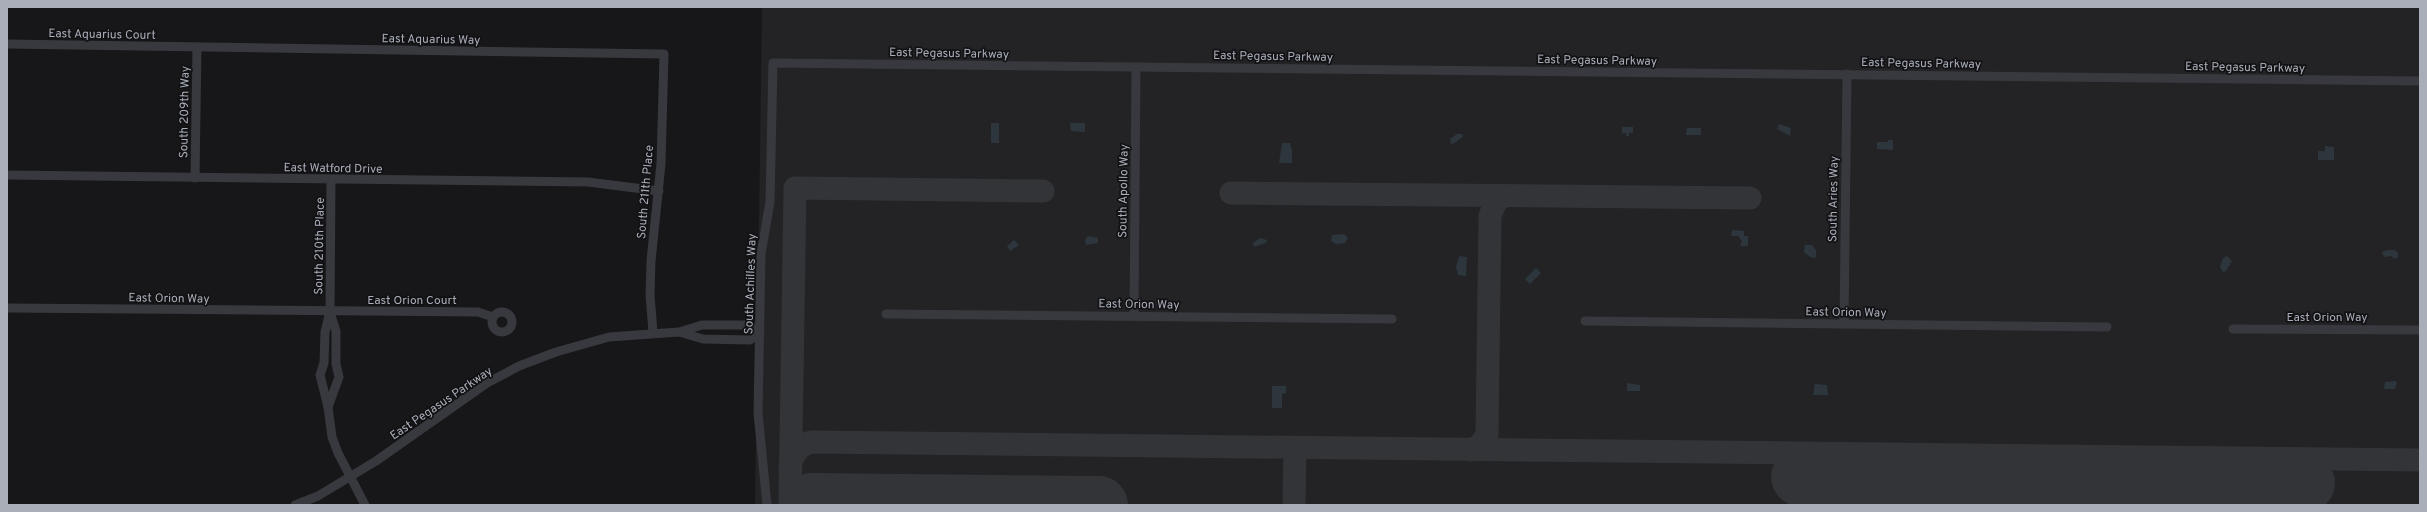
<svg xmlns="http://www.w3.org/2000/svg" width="2427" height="512" font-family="Overpass,sans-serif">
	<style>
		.built { fill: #232326 }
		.water { fill: #2d363d }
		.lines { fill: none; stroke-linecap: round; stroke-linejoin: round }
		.taxiway { stroke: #333438; stroke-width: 23 }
		.runway { stroke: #333438; stroke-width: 58 }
		.minor { stroke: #38393e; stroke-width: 9 }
		.labels { text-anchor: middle; stroke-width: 3.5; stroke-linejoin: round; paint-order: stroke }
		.street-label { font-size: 12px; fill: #aaaeb9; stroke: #121214 }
	</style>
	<rect width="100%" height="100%" fill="#171719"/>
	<polygon class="built" points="762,7 2420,7 2420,505 755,505"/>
	<g class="water">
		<rect x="991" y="123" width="8" height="20"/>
		<polygon points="1070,123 1085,123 1085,132 1071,131"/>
		<polygon points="1779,124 1791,128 1790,136 1777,129"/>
		<polygon points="1622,127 1633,127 1633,133 1629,133 1629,136 1626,136 1626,133 1622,133"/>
		<polygon points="1687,128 1701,128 1701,135 1686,135"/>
		<polygon points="1457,134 1462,134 1463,137 1451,145 1450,139"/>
		<polygon points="1888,140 1893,140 1893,150 1877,149 1877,142 1888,142"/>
		<polygon points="1282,143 1290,143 1292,150 1292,163 1279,163"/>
		<polygon points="2325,146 2334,147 2334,160 2318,160 2318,151 2325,151"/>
		<polygon points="1732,230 1744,231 1744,236 1748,236 1748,246 1740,246 1742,241 1738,236 1731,236"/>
		<polygon points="1344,234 1348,238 1345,243 1336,244 1331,241 1332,235"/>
		<polygon points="1088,236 1098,238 1098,243 1086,245 1085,240"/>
		<polygon points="1260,238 1267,240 1266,243 1254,247 1253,243"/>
		<polygon points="1014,240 1019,245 1010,251 1007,246"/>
		<polygon points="1812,245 1816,250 1816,258 1810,257 1804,252 1805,245"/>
		<polygon points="2387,250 2395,250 2398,253 2398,257 2395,259 2391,256 2384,257 2382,252"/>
		<polygon points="1459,256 1467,257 1466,276 1458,275 1456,267"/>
		<polygon points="2227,256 2232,261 2226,271 2223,272 2220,267 2223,258"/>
		<polygon points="1536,268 1541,273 1530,284 1525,279"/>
		<polygon points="2395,381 2397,383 2395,389 2384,389 2385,382"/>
		<polygon points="1627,383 1640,385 1640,391 1627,391"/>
		<polygon points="1815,384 1827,385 1828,395 1813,395"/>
		<polygon points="1272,386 1286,386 1286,393 1282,394 1282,408 1272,408"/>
	</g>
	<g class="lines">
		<g class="taxiway">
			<polyline points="1231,193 1750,198"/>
			<polyline points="1472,450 1481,444 1487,435 1490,216 1496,201 1504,196"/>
			<path d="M 790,467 C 793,454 799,444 813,442 L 2420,460"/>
			<polyline points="790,480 799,496 812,502"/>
			<polyline points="790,505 795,188 1043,191"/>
			<polyline points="1294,505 1295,448"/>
			<polyline points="1800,505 1801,453"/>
			<polyline points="2306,505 2306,459"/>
		</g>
		<g class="runway">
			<polyline points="1800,477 2306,483"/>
			<polyline points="812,502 1099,505"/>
		</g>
		<g class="minor">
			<polyline points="7,44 664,54 661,164 651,261 650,295 653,332"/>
			<polyline points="7,175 588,182 659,191"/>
			<polyline points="195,178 197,47"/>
			<polyline points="331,180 330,311 325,332 324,363 320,375 328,407 332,437 338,453 365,505"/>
			<polyline points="7,308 478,312 493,317"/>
			<circle cx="502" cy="322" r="10"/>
			<polyline points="886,314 1392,319"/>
			<polyline points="1134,316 1136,67"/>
			<polyline points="1585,321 2107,327"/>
			<polyline points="1844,324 1847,74"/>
			<polyline points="2233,329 2420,330"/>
			<polyline points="328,407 339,377 336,364 336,331 330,313"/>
			<polyline points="295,505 318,496 376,461 487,383 519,366 556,352 609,337 679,332 702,325 750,325 760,334 750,340 703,339 679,332"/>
			<polyline points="767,505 758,413 761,254 770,202 773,63 2420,81"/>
		</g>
	</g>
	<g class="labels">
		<g class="street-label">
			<text transform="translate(102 34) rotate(1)" y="4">East Aquarius Court</text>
			<text transform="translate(431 39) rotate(1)" y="4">East Aquarius Way</text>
			<text transform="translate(949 53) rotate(1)" y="4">East Pegasus Parkway</text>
			<text transform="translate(1273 56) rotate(1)" y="4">East Pegasus Parkway</text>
			<text transform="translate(1597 60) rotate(1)" y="4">East Pegasus Parkway</text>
			<text transform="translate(1921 63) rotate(1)" y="4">East Pegasus Parkway</text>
			<text transform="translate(2245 67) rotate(1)" y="4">East Pegasus Parkway</text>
			<text transform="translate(184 112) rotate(-89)" y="4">South 209th Way</text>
			<text transform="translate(333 168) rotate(1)" y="4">East Watford Drive</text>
			<text transform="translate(1123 191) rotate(-89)" y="4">South Apollo Way</text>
			<text transform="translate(645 192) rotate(-85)" y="4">South 211th Place</text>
			<text transform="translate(1833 199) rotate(-89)" y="4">South Aries Way</text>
			<text transform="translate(319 246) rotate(-89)" y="4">South 210th Place</text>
			<text transform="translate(750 284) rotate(-88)" y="4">South Achilles Way</text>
			<text transform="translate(169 298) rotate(1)" y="4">East Orion Way</text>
			<text x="412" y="304">East Orion Court</text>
			<text transform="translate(1139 304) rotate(1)" y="4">East Orion Way</text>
			<text transform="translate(1846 312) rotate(1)" y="4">East Orion Way</text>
			<text x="2327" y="321">East Orion Way</text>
			<text transform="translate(441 403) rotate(-34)" y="4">East Pegasus Parkway</text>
		</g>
	</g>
	<rect width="2427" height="512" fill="none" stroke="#aaaeb9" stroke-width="16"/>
</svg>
